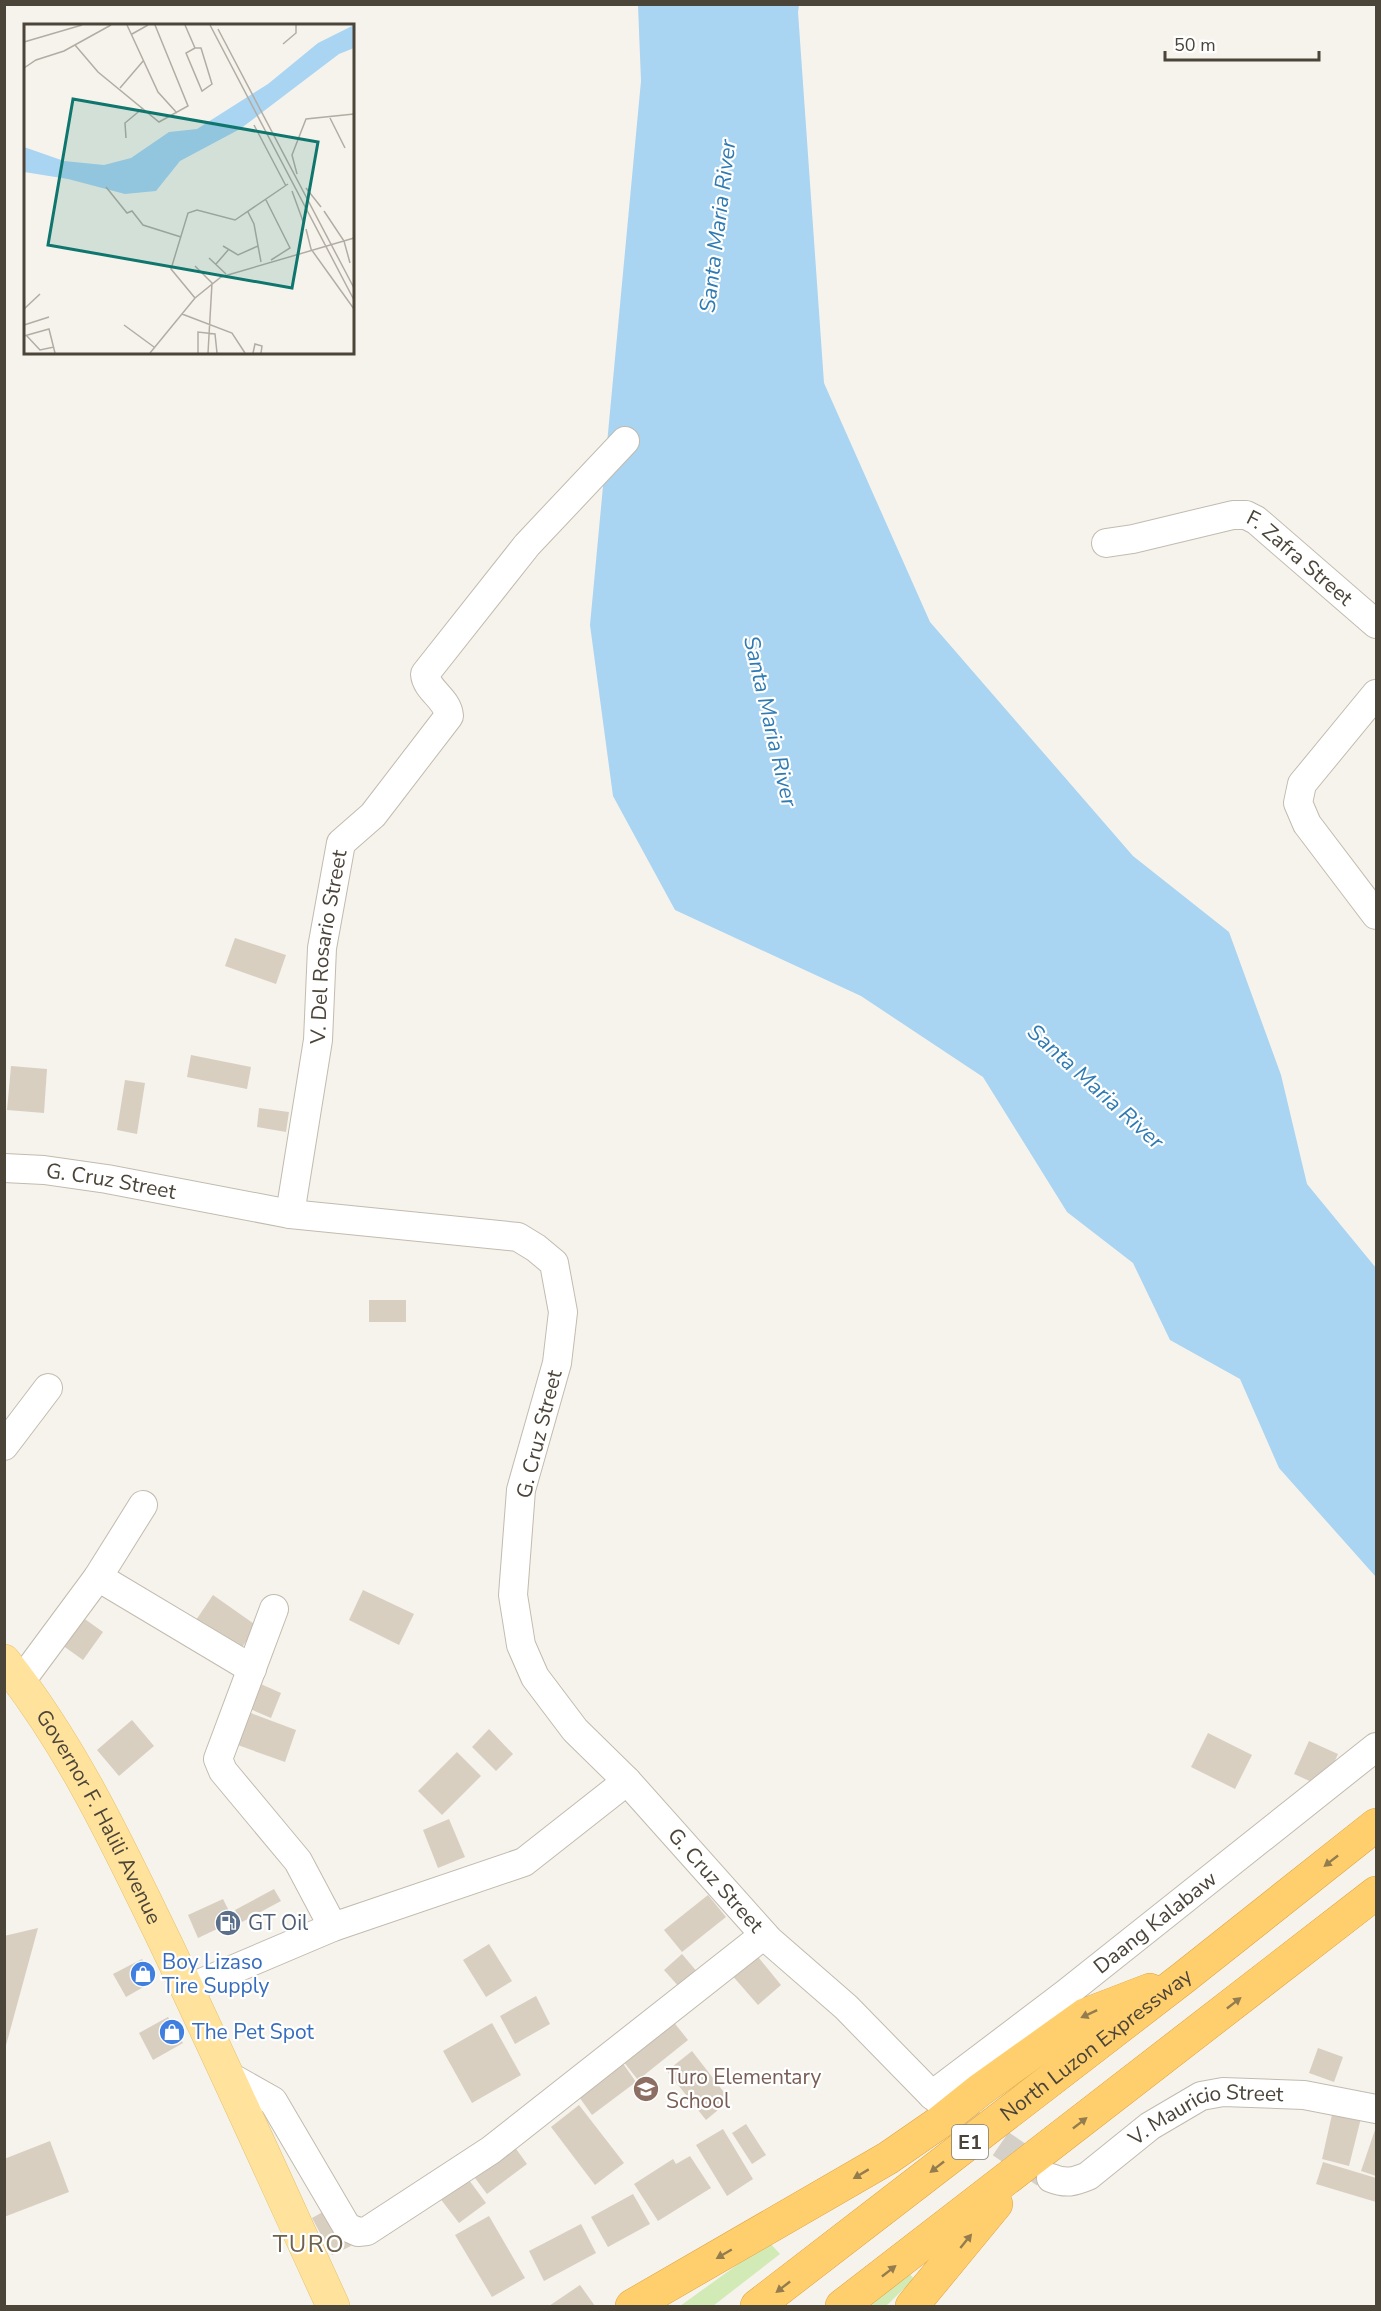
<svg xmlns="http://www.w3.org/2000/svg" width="1381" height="2311" font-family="'Nunito Sans',sans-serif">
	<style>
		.green { fill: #d2eab5 }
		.water { fill: #a9d4f2 }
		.building { fill: #d8cfc1 }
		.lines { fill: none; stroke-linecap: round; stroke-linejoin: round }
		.minor-tunnel { stroke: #d4d0c8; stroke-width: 28; stroke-dasharray: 28 14; stroke-linecap: butt }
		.minor-casing { stroke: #c2bbae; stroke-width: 30 }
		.major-casing { stroke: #e6c16a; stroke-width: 34 }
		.highway-casing { stroke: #e0a43c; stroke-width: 34 }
		.minor { stroke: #fff; stroke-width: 28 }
		.major { stroke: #ffe39c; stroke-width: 33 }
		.highway { stroke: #ffcf6e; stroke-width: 33 }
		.oneway { fill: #937c4e }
		.labels { text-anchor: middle; stroke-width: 4.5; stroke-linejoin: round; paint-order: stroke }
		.shield { fill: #fff; stroke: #817c74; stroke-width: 1.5 }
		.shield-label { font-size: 20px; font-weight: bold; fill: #4b4439 }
		.street-label { font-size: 21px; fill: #4b4439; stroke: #fff }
		.service-label { font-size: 21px; fill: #4e5e75; stroke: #fff; text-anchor: start }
		.shop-label { font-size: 21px; fill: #366cbe; stroke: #fff; text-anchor: start }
		.education-label { font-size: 21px; fill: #785e54; stroke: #fff; text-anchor: start }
		.water-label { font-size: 22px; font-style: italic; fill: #2e7ab2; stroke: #fff }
		.quarter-label { font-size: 24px; letter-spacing: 1.5px; fill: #6e6250; stroke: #fff }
		.inset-road { fill: none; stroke: #b2ada4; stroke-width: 1.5 }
		.view { fill: #0f766e; fill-opacity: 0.15; stroke: #0f766e; stroke-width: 3 }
		.inset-edge { fill: none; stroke: #4b4439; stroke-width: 3 }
	</style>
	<rect width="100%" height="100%" fill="#f6f3ec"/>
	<g class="green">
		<polygon points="769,2242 780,2254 713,2306 680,2306"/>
		<polygon points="908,2272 914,2279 886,2306 864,2306"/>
	</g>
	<polygon class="water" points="638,5 799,5 798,12 824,383 930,622 1133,856 1229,932 1281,1075 1307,1184 1376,1268 1376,1577 1279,1468 1240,1379 1170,1340 1133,1263 1067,1212 983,1077 861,996 675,910 613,796 590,625 641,81"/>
	<g class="building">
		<polygon points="235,938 286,955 276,984 225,966"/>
		<polygon points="191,1055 251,1067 247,1089 187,1077"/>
		<polygon points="11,1066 47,1069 44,1113 7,1110"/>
		<polygon points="125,1080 145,1083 137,1134 117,1130"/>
		<polygon points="259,1108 289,1112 286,1132 257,1127"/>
		<rect x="369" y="1300" width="37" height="22"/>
		<polygon points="363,1590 414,1614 399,1645 349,1620"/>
		<polygon points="213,1595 257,1626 238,1653 194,1623"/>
		<polygon points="82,1617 103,1632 83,1660 62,1645"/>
		<polygon points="254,1681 281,1693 271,1718 243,1706"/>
		<polygon points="243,1710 296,1730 285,1762 232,1743"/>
		<polygon points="132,1720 154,1746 119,1776 97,1750"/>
		<polygon points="489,1729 513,1754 496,1771 472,1747"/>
		<polygon points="1208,1733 1252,1755 1235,1789 1191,1767"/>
		<polygon points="1309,1741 1338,1754 1323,1787 1294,1774"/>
		<polygon points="457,1752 481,1776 442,1815 418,1791"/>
		<polygon points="449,1819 465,1857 438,1868 423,1830"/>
		<polygon points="274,1889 281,1901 242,1922 235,1910"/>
		<polygon points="708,1895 726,1917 682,1952 664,1930"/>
		<polygon points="223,1899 234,1921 198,1938 188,1915"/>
		<polygon points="38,1928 5,2049 4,2049 4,1936"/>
		<polygon points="489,1944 512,1981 486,1997 463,1960"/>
		<polygon points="754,1952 781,1985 758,2005 730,1973"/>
		<polygon points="682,1954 698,1973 680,1988 664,1970"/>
		<polygon points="142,1959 154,1981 126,1997 113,1974"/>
		<polygon points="536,1996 550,2024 515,2044 500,2016"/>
		<polygon points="668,2015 688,2040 638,2080 619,2056"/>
		<polygon points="168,2017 183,2043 153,2060 139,2033"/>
		<polygon points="492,2023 521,2075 472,2103 443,2051"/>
		<polygon points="1318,2048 1343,2057 1334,2082 1309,2073"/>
		<polygon points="692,2051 730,2100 706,2120 667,2071"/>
		<polygon points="617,2055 636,2082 592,2115 572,2087"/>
		<polygon points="579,2105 624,2163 595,2185 551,2127"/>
		<polygon points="1333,2110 1361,2118 1349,2166 1322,2159"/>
		<polygon points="746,2124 766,2155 752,2164 732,2133"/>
		<polygon points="1376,2127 1376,2176 1361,2171"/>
		<polygon points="723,2129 753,2179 727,2196 696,2145"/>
		<polygon points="509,2139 527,2164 487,2194 469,2170"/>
		<polygon points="50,2141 69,2192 4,2217 4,2159"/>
		<polygon points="690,2156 711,2188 658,2221 634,2184 673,2159 676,2164"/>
		<polygon points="1323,2162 1376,2178 1376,2202 1316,2184"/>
		<polygon points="466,2176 486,2203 459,2223 439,2197"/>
		<polygon points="633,2194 650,2224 608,2247 591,2217"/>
		<polygon points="330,2208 351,2246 332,2255 312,2218"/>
		<polygon points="489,2216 525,2278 492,2297 455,2235"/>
		<polygon points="581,2224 596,2253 544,2281 529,2251"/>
		<polygon points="580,2285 595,2306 549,2306"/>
	</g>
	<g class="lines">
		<polyline class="minor-tunnel" points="966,2120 1045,2174"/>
		<g class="minor-casing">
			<g id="minor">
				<path id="s1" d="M 1106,543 L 1133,539 L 1233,515 L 1246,515 L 1256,520 L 1376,624"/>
				<polyline points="1376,694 1302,784 1298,803 1307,824 1376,915"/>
				<path id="s2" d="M 4,1168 L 44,1170 L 107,1179 L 290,1214 L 518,1237 L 536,1248 L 554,1263 L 563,1312 L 557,1363 L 521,1490 L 513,1595 L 521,1645 L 535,1677 L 575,1730 L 627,1781 L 769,1940 L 846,2007 L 932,2095 L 947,2107"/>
				<path id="s3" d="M 290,1214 L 318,1040 L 322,948 L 341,843 L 373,815 L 449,716 C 448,699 426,690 425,674 L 527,545 L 625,441"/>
				<polyline points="4,1446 48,1388"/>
				<polyline points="98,1577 252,1669"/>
				<polyline points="274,1609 218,1759 223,1771 298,1861 333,1927"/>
				<polyline points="21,1681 98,1577 143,1505"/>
				<polyline points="187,1989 333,1927 524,1862 627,1781"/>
				<polyline points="227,2075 273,2101 347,2227 358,2232 367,2231 491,2150 764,1935"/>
				<path id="s4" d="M 932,2095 L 1064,1995 L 1376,1747"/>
				<path id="s5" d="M 1051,2178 C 1066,2184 1074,2182 1088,2176 L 1150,2126 L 1201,2096 L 1223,2092 L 1304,2095 L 1376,2109"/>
			</g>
		</g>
		<g class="major-casing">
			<g id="major">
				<path id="s6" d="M 4,1661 C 72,1746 119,1847 166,1944 C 223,2064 278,2186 333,2306"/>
			</g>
		</g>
		<g class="highway-casing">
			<g id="highway">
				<polyline points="632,2306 888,2158 940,2122 980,2090 1085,2015 1150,1990"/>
				<path id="s7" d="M 757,2306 L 1183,1978 L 1376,1825"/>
				<polyline points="842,2306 1376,1893"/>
				<polyline points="912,2306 996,2204"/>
			</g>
		</g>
		<use href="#minor" class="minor"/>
		<use href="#major" class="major"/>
		<use href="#highway" class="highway"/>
	</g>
	<defs><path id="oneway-solid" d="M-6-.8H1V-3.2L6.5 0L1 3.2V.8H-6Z" transform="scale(1.5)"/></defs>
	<g class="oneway">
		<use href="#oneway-solid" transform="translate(1331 1861) rotate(142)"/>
		<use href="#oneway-solid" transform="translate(1234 2003) rotate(-38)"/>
		<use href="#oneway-solid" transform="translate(1089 2014) rotate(155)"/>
		<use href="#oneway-solid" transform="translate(1080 2123) rotate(-38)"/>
		<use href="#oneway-solid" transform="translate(937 2167) rotate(142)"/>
		<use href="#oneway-solid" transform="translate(861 2174) rotate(149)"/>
		<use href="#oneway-solid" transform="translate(966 2241) rotate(-51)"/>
		<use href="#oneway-solid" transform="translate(724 2254) rotate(150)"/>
		<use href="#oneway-solid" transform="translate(889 2271) rotate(-38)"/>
		<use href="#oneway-solid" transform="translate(783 2287) rotate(142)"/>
	</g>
	<defs>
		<g id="fuel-disc" transform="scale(1.35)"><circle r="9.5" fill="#5c6f8a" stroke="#fff"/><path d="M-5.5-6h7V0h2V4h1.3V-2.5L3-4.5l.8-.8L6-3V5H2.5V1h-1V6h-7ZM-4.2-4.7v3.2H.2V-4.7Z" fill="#fff"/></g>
		<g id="shop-disc" transform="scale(1.35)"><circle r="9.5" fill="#3f7fe0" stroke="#fff"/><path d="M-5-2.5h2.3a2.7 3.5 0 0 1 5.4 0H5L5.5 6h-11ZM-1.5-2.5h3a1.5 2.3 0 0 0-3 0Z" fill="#fff"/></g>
		<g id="school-disc" transform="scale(1.35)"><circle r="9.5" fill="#8d6e63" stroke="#fff"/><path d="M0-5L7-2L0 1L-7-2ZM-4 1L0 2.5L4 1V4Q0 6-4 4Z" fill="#fff"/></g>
	</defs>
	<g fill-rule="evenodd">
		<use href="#fuel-disc" x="228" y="1923"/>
		<use href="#shop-disc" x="143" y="1974"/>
		<use href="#shop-disc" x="172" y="2032"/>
		<use href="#school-disc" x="646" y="2089"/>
	</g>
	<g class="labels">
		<rect class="shield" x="952" y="2125" width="36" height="34" rx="4.5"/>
		<g class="shield-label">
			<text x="970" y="2149">E1</text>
		</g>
		<g class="street-label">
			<text dy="7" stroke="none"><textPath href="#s1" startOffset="212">F. Zafra Street</textPath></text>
			<text dy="7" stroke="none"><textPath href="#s3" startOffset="270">V. Del Rosario Street</textPath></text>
			<text dy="7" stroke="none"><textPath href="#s2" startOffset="108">G. Cruz Street</textPath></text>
			<text transform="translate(539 1434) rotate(-76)" y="7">G. Cruz Street</text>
			<text dy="7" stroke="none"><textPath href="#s6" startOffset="183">Governor F. Halili Avenue</textPath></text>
			<text dy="7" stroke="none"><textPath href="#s2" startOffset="1260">G. Cruz Street</textPath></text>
			<text dy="7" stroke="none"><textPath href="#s4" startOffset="282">Daang Kalabaw</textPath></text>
			<text dy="7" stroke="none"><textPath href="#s7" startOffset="428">North Luzon Expressway</textPath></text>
			<text dy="7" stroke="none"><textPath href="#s5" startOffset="177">V. Mauricio Street</textPath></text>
		</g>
		<g class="service-label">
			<text x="248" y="1930">GT Oil</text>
		</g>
		<g class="shop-label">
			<text x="162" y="1969">Boy Lizaso<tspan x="162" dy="24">Tire Supply</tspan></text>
			<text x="192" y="2039">The Pet Spot</text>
		</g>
		<g class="education-label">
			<text x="666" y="2084">Turo Elementary<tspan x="666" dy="24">School</tspan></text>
		</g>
		<g class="water-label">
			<text transform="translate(717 226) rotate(-83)" y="8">Santa Maria River</text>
			<text transform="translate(771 721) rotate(77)" y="8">Santa Maria River</text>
			<text transform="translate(1096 1086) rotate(42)" y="8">Santa Maria River</text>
		</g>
		<g class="quarter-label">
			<text x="309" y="2252">TURO</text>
		</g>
	</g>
	<g transform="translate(24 24)">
		<rect width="330" height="330" fill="#f6f3ec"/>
		<path d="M 330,1 L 330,24 L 315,30 L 216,105 L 156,137 L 132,167 L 101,170 L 44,155 L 0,148 L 0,123 L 40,137 L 80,141 L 107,134 L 145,108 L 173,105 L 244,60 L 294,19 Z" fill="#a9d4f2"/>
		<path class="inset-road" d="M 103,1 L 134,68 L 153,89M 161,1 L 171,24 L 177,24 L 188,60 L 178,67 L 162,29 L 171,24M 186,1 L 330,276M 194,5 L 330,264M 108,10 L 124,1M 0,18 L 58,1M 259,20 L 272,9 L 272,1M 51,21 L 74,48 L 135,98 L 164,82 L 131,1M 0,44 L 12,36 L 40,27 L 87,1M 96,64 L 120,36M 306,94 L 321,124M 230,101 L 262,162M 102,114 L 101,99 L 119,84M 273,150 L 268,131 L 282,95 L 330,90M 82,163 L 103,189 L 108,187 L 119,201 L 157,213M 282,164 L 297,183M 268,167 L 280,200M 242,176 L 266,224 L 247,236M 300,187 L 320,217 L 326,239M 224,188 L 230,200 L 237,238M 282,205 L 287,225 L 330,285M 199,222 L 214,231 L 234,222M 185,234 L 202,250M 192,240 L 205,225M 171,242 L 188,259 L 184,329M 171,274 L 147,245 L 164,189 L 173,186 L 211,196 L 264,160M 0,285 L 16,270M 158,290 L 208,309 L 221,329M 0,301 L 25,293M 100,301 L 130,323M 2,311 L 16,326 L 30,323M 0,312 L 25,305 L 31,329M 126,329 L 171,274 L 197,253 L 330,214M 174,329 L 174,308 L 191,310 L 193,329M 229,329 L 231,320 L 238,322 L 237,329"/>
		<path class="view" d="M 49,75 L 294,118 L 268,264 L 24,221 Z"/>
		<rect width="330" height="330" class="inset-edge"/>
	</g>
	<rect width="1381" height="2311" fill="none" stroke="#4b4439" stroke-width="12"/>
	<path d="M1165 51v9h154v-9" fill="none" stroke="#4b4439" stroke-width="3"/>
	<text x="1174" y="51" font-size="18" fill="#4b4439" stroke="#ffffff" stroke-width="4.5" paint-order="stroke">50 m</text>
</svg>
